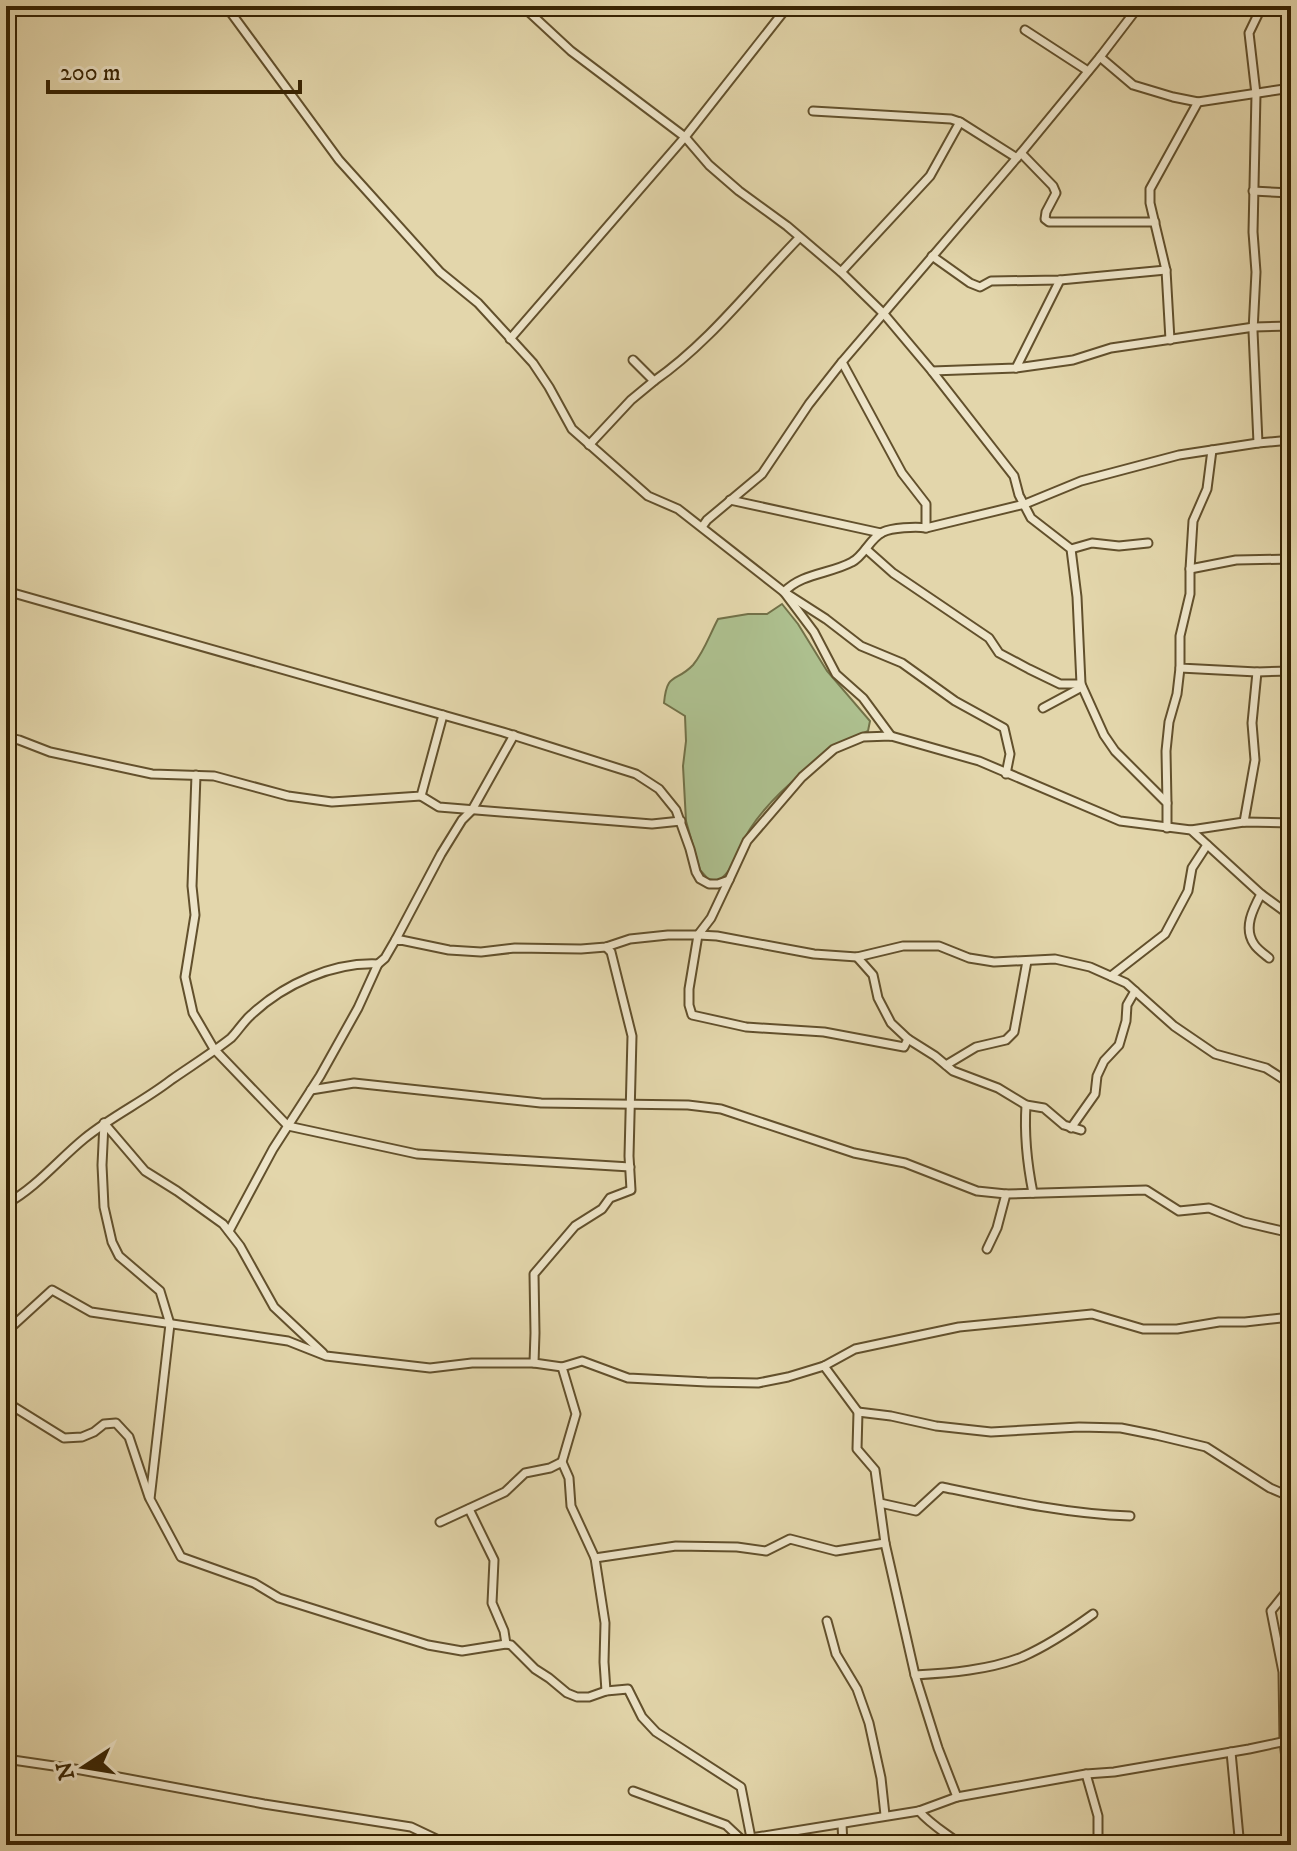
<svg xmlns="http://www.w3.org/2000/svg" width="1297" height="1851" font-family="'IM FELL DW Pica',serif">
	<style>
		.green { fill: #adbf8e; stroke: #727148; stroke-width: 2 }
		.lines { fill: none; stroke-linecap: round; stroke-linejoin: round }
		.minor-casing { stroke: #62502c; stroke-width: 11 }
		.minor { stroke: #ede4c8; stroke-width: 7 }
	</style>
	<rect width="100%" height="100%" fill="#e3d6ab"/>
	<filter id="stains"><feTurbulence type="fractalNoise" baseFrequency=".0025" numOctaves="4"/><feColorMatrix values="0 0 0 0 .2 0 0 0 0 .09 0 0 0 0 .02 0 0 0 .5 -.17"/></filter>
	<radialGradient id="worn" r=".72"><stop offset=".6" stop-color="#630" stop-opacity="0"/><stop offset="1" stop-color="#630" stop-opacity=".3"/></radialGradient>
	<path class="green" d="M 782,604 L 798,624 L 827,671 L 870,721 L 868,731 C 829,747 773,793 750,829 C 739,846 736,869 718,881 L 708,879 L 700,870 L 686,821 L 683,766 L 686,741 L 685,716 L 664,703 C 667,671 676,683 693,665 C 704,652 710,634 718,619 L 748,614 L 767,614 Z"/>
	<g class="lines">
		<g class="minor-casing">
			<g id="minor">
				<polyline points="226,6 339,160 440,272 478,303 533,363 549,387 572,429 648,496 678,509 784,592 814,632 836,674 863,698 891,736"/>
				<polyline points="525,6 530,13 571,51 685,137 709,165 739,191 787,226 841,272 884,314 932,371 1014,476 1019,495 1031,518 1071,549 1077,597 1081,684 1104,735 1115,751 1167,803 1167,828"/>
				<polyline points="1025,30 1088,71"/>
				<polyline points="1100,57 1133,85 1173,97 1198,102"/>
				<polyline points="813,111 951,119 960,122 1017,158"/>
				<polyline points="1021,153 1053,186 1056,193 1046,212 1045,219 1049,222 1155,222"/>
				<polyline points="1253,191 1291,193"/>
				<polyline points="932,256 970,283 980,287 991,281 1060,280 1166,270"/>
				<polyline points="841,272 930,176 960,122"/>
				<polyline points="510,339 685,137 788,6"/>
				<polyline points="1170,340 1166,270 1150,203 1150,189 1198,102 1291,88"/>
				<path d="M 633,360 L 654,381 C 710,342 752,286 799,238"/>
				<polyline points="1016,368 1060,280"/>
				<polyline points="932,371 1016,368 1073,360 1111,348 1254,327 1291,326"/>
				<polyline points="1258,443 1253,331 1256,272 1253,232 1256,94 1249,33 1262,6"/>
				<polyline points="589,445 631,400 654,381"/>
				<polyline points="1212,450 1207,489 1193,521 1190,569 1190,594 1180,636 1180,668 1257,672 1291,671"/>
				<polyline points="730,500 881,533"/>
				<polyline points="702,527 707,520 762,474 809,404 842,362"/>
				<polyline points="926,528 926,504 902,473 842,362 1021,153 1100,57 1139,6"/>
				<polyline points="866,549 893,573 989,638 999,653 1029,669 1060,684 1081,684"/>
				<polyline points="1071,549 1092,543 1119,546 1148,543"/>
				<polyline points="1190,569 1236,560 1291,559"/>
				<polyline points="6,591 503,732 636,774 659,789 676,810 690,849 696,872 700,879 709,884 718,884 729,880 747,841 802,777 834,749 863,737 891,736 979,761 1120,821 1191,830 1261,894 1291,916"/>
				<polyline points="1043,708 1082,687"/>
				<polyline points="6,737 19,740 50,752 152,774 214,776 288,796 332,802 421,796 443,715"/>
				<path d="M 1006,774 L 1010,754 L 1004,728 L 955,701 L 902,663 L 861,646 L 826,619 L 784,592 C 802,573 830,574 852,562 C 864,556 870,538 883,532 C 891,528 916,526 926,528 L 1025,504 L 1081,481 L 1179,455 L 1258,443 L 1291,440"/>
				<polyline points="196,775 192,886 195,915 185,977 193,1013 214,1049 288,1126 417,1154 630,1167"/>
				<polyline points="421,796 439,807 652,824 681,821"/>
				<polyline points="1167,803 1166,751 1169,722 1177,694 1180,668"/>
				<polyline points="1244,822 1255,760 1252,723 1257,672"/>
				<polyline points="1191,830 1244,822 1291,823"/>
				<polyline points="729,880 711,918 698,935 689,989 689,1005 692,1015 746,1027 824,1032 904,1047 908,1039"/>
				<path d="M 1261,894 C 1253,909 1243,928 1254,944 C 1257,949 1264,954 1269,958"/>
				<polyline points="396,939 441,854 462,820 472,810 514,735"/>
				<polyline points="857,957 873,975 878,998 891,1023 908,1039 935,1056 953,1071 998,1088 1026,1105 1044,1108 1064,1125 1081,1130"/>
				<polyline points="1111,976 1165,934 1188,891 1192,868 1207,845"/>
				<polyline points="946,1065 976,1047 1006,1040 1014,1032 1027,961"/>
				<polyline points="311,1090 354,1083 541,1103 688,1105 721,1109 854,1153 905,1163 977,1191 1006,1194 1146,1190 1179,1211 1209,1208 1244,1222 1291,1233"/>
				<path d="M 1026,1105 C 1024,1136 1027,1163 1033,1193"/>
				<polyline points="104,1123 102,1165 104,1207 112,1242 119,1256 160,1291 170,1324 150,1499 181,1557 254,1583 279,1598 428,1645 462,1651 506,1644"/>
				<polyline points="104,1123 145,1171 177,1191 223,1224 240,1246 274,1307 323,1353"/>
				<polyline points="1071,1128 1095,1094 1097,1076 1104,1061 1119,1045 1126,1021 1127,1005 1135,991"/>
				<path d="M 6,1204 C 37,1187 59,1159 85,1138 C 112,1116 144,1101 171,1080 C 191,1066 212,1053 231,1038 C 238,1031 243,1022 251,1015 C 284,984 333,962 378,964 L 385,958 L 396,939 L 449,950 L 481,952 L 515,948 L 581,949 L 606,947 L 630,939 L 668,935 L 698,935 L 717,936 L 814,954 L 857,957 L 903,946 L 939,946 L 969,958 L 994,962 L 1055,959 L 1090,967 L 1126,983 L 1174,1026 L 1215,1054 L 1266,1068 L 1291,1084"/>
				<polyline points="229,1231 273,1149 320,1076 358,1008 378,964"/>
				<polyline points="1286,1232 1291,1210"/>
				<polyline points="987,1249 997,1228 1006,1194"/>
				<polyline points="6,1332 52,1290 91,1312 288,1341 326,1356 430,1368 472,1363 534,1363"/>
				<polyline points="824,1366 858,1412 857,1449 875,1470 885,1543 915,1675 938,1748 957,1797"/>
				<polyline points="562,1367 534,1363 535,1333 534,1274 575,1226 602,1209 610,1198 631,1190 629,1156 632,1036 611,952 606,947"/>
				<polyline points="6,1402 64,1438 82,1437 94,1432 104,1424 116,1423 129,1437 149,1497"/>
				<polyline points="858,1412 891,1416 936,1426 991,1432 1079,1427 1121,1428 1156,1435 1206,1447 1270,1488 1291,1497"/>
				<polyline points="562,1462 576,1414 562,1367 582,1361 628,1378 707,1382 758,1383 788,1377 824,1366 855,1349 959,1327 1092,1314 1143,1329 1177,1329 1219,1322 1245,1322 1291,1317"/>
				<path d="M 880,1503 L 916,1511 L 942,1487 C 1004,1500 1067,1514 1130,1516"/>
				<polyline points="469,1509 494,1560 492,1603 504,1631 506,1644 511,1645 535,1669 549,1678 567,1693 577,1697 589,1697 606,1691 628,1689 642,1717 656,1732 741,1787 751,1838"/>
				<polyline points="440,1522 505,1492 525,1473 550,1468 562,1462 569,1478 571,1506 595,1558"/>
				<polyline points="1291,1586 1271,1611 1283,1672 1284,1741 1291,1802"/>
				<polyline points="827,1621 836,1654 857,1689 869,1723 881,1778 885,1815"/>
				<path d="M 915,1675 C 950,1673 989,1670 1022,1657 C 1047,1646 1071,1630 1093,1614"/>
				<polyline points="606,1691 604,1662 605,1623 595,1558 676,1546 737,1547 766,1551 790,1539 836,1551 885,1543"/>
				<polyline points="1231,1752 1239,1837 1241,1845"/>
				<polyline points="6,1759 81,1770 264,1804 411,1827 449,1845"/>
				<polyline points="1086,1774 1098,1816 1098,1838 1115,1844"/>
				<polyline points="633,1791 726,1825 742,1840"/>
				<path d="M 919,1811 C 931,1825 946,1833 961,1845"/>
				<polyline points="842,1824 843,1845"/>
				<polyline points="721,1845 751,1838 919,1811 957,1797 1086,1774 1114,1772 1249,1749 1291,1740"/>
			</g>
		</g>
		<use href="#minor" class="minor"/>
	</g>
	<rect width="1297" height="1851" fill="none" stroke="#e3d6ab" stroke-width="32"/>
	<rect x="8" y="8" width="1281" height="1835" fill="none" stroke="#372302" stroke-width="4"/>
	<rect x="16" y="16" width="1265" height="1819" fill="none" stroke="#372302" stroke-width="2"/>
	<g transform="translate(84 1767) rotate(258)" stroke="#ede4c8" stroke-width="6" paint-order="stroke">
	<path d="M0-6L14 30L0 20L-14 30Z" fill="#372302"/>
	<text y="-12" font-size="22" font-weight="bold" text-anchor="middle" fill="#372302">N</text>
	</g>
	<path d="M48 80v12h252v-12" fill="none" stroke="#372302" stroke-width="4"/>
	<text x="60" y="80" font-size="24" fill="#372302" stroke="#ede4c8" stroke-width="6" paint-order="stroke">200 m</text>
	<rect width="100%" height="100%" filter="url(#stains)"/>
	<rect width="100%" height="100%" fill="url(#worn)"/>
</svg>
